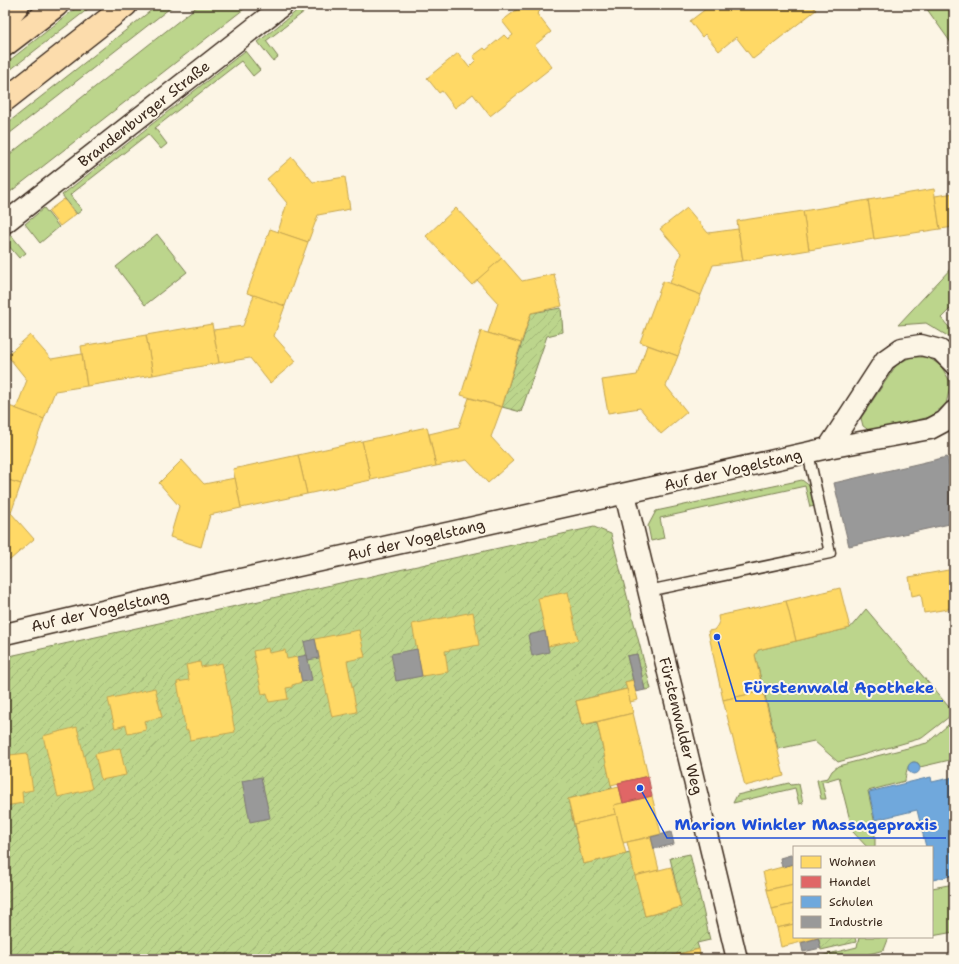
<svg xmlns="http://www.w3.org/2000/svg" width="959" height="964" font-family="'Shantell Sans',sans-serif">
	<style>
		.grass { fill: #bcd58c; stroke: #7c8055 }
		.garden { fill: url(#garden-furrows); stroke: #7c8055 }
		.homes { fill: #ffd966; stroke: #c4a450 }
		.shops { fill: #e06666; stroke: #ae5450 }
		.schools { fill: #6fa8dc; stroke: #5f82a3 }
		.industry { fill: #999; stroke: #7d7874 }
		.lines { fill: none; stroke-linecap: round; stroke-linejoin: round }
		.service-casing { stroke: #3b2a1e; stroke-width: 13 }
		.minor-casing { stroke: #3b2a1e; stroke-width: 23 }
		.trunk-casing { stroke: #3b2a1e; stroke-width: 25 }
		.service { stroke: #fcf5e5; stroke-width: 10 }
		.minor { stroke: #fcf5e5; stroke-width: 20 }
		.trunk { stroke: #fcdcac; stroke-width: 22 }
		.labels { text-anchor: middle; stroke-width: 4; stroke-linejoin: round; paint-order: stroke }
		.street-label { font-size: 15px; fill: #3b2a1e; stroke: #fcf5e5 }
		.leader { fill: none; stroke: #1d4ed8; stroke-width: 1.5 }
		.callout-dot { fill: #1d4ed8; stroke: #fcf5e5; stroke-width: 1.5 }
		.callout-label { font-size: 16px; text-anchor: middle; font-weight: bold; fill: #1d4ed8; stroke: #fcf5e5; stroke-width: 4; stroke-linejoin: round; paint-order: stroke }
	</style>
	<defs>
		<pattern id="garden-furrows" width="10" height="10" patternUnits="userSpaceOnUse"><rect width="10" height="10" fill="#bcd58c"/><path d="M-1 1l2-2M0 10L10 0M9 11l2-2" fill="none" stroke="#a2b778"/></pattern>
	</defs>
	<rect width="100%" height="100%" fill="#fcf5e5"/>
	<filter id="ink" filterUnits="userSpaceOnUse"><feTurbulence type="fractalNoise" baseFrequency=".025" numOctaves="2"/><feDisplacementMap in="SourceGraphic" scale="8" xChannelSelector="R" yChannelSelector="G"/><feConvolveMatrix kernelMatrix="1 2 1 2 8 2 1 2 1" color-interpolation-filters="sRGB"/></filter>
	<g filter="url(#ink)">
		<g class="grass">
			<polygon points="80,5 93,5 5,74 5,64"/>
			<polygon points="158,5 174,5 5,137 5,125"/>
			<polygon points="199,5 249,5 5,196 5,158"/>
			<polygon points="304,5 313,5 266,41 278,57 273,61 258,42"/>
			<polygon points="924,5 942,5 943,7 954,5 954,47"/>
			<polygon points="245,51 260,70 253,76 241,61 155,128 167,144 161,149 148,134 70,195 82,210 77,214 62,195"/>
			<polygon points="44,208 59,227 40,243 25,224"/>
			<polygon points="157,234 187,272 145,305 116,267"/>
			<polygon points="11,235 26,253 19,258 8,245 5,247 5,240"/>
			<polygon points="954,265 954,305 941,318 954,333 954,343 951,338 926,323 898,325"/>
			<polygon points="911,357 928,357 941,366 951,383 946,404 930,417 870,431 863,426 861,418 897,364"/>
			<polygon points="802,480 811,487 815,506 810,507 805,486 660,518 664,538 651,541 648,526 656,511"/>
			<polygon points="866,609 954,713 922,738 838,762 814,741 778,749 755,655 758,650 850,628"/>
			<path d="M 954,720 L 954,759 L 920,767 L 918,763 C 907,758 906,774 905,781 L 868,791 L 875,824 L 875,847 L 867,847 L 853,832 L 839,777 L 822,782 L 826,799 L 821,799 L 817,780 L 828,778 L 832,771 L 838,766 L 927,743 Z"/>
			<polygon points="789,783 791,785 799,784 803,803 799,804 795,788 733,803 737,795"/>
			<polygon points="954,884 954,932 932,936 932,888"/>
			<polygon points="859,937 889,937 884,950 851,959 808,959 857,947"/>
		</g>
		<g class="garden">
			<polygon points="561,308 563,332 547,336 521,412 502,407 531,313"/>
			<polygon points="594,527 611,534 651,689 645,690 637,654 627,656 633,680 625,682 627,689 576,701 582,725 597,722 612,788 568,799 583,864 630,853 645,916 681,907 670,858 690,854 710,940 697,943 699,949 657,959 5,959 5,657"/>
			<polygon points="818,937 855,937 856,942 821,950"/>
		</g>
		<g class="homes">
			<polygon points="523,5 535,5 540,11 537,14 551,32 535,45 552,67 490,116 473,94 455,108 442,91 439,93 427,78 458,53 469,67 476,60 473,56 484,48 486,50 504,35 508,39 513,35 502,21"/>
			<polygon points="711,5 728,5 732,9 738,5 811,5 816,10 753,59 736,37 719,51 705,34 702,37 690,21"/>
			<polygon points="292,157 313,182 345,177 350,209 318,215 308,242 278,232 287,203 267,179"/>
			<polygon points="934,189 940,229 874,239 868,200"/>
			<polygon points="954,193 954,227 940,229 935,196"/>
			<polygon points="64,199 76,214 60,226 48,211"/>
			<polygon points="868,200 874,239 809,250 803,211"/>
			<polygon points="456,208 502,258 472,285 426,236"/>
			<polygon points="687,208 708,233 738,229 743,261 713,265 701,295 670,283 681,253 660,229"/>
			<polygon points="803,211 809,250 743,261 737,221"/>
			<polygon points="270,229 308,242 285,306 247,293"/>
			<polygon points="502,258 522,281 554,274 562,306 531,313 521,343 488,333 498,303 477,280"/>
			<polygon points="663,281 701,295 678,356 640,342"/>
			<polygon points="254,295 285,306 274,336 296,361 270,383 250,358 219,363 213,330 243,326"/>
			<polygon points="212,324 219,363 153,375 146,335"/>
			<polygon points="481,331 521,343 502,407 461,395"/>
			<polygon points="30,335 51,359 82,354 87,386 55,391 44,419 16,409 27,380 7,355"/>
			<polygon points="146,335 153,375 87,386 81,346"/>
			<polygon points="647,345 678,356 666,386 687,412 661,434 640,408 608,413 602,380 637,375"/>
			<polygon points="469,398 502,407 491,437 513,461 488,483 467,460 436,466 429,434 459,427"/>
			<polygon points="9,406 44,419 21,484 5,479 5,416"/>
			<polygon points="427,427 436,466 371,480 362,441"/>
			<polygon points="362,441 371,480 307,494 298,455"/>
			<polygon points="298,455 307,494 241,508 233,469"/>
			<polygon points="182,460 204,484 235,478 241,508 210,515 201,547 170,537 179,506 159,483"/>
			<polygon points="5,479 21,484 11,513 34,539 10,560 5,554"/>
			<polygon points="954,569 954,608 924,613 921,594 912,596 909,577"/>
			<polygon points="840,588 850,628 796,641 786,601"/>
			<polygon points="568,592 578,640 548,646 538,598"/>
			<polygon points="786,601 796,641 758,650 755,655 763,691 723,700 708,631 714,630 717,626 719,622 718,616"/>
			<polygon points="473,612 479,645 445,651 448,672 422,676 412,624"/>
			<polygon points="359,630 365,657 347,661 357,712 332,717 315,639"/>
			<polygon points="268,648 269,653 285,650 287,659 297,657 302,682 292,685 292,687 286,688 288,699 269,702 267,693 262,694 253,651"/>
			<polygon points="200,662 201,667 222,663 235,732 190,740 188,730 186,731 177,682 189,680 186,665"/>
			<polygon points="633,680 638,700 630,702 625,682"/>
			<polygon points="155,688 162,717 144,721 146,730 128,734 126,725 115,728 108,699"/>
			<polygon points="627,689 633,713 582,725 576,701"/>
			<polygon points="763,691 784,776 745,786 723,700"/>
			<polygon points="633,713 648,776 611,785 597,722"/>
			<polygon points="77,727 92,789 58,797 43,736"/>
			<polygon points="120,748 126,775 101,780 95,754"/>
			<polygon points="10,752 10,755 27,753 33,790 22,792 23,803 5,806 5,753"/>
			<polygon points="619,787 623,803 614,805 616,814 574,824 568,799"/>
			<polygon points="652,796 661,834 623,843 614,805"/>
			<polygon points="616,814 626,854 583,864 574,824"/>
			<polygon points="651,837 659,870 635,876 627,842"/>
			<polygon points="794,864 794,884 767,890 763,872"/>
			<polygon points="671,867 681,907 645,916 635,876"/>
			<polygon points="794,884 794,904 772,909 767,890"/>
			<polygon points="794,904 794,924 777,928 772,909"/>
			<polygon points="794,924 794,937 818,937 818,938 781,947 777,928"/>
			<polygon points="699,949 701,959 659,959"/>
		</g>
		<polygon class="shops" points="648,776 652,796 623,803 618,783"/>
		<g class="schools">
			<circle cx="914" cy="768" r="6"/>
			<polygon points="931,777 932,782 954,777 954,875 933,880 932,874 932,847 926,847 917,810 875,820 869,792"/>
		</g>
		<g class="industry">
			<polygon points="947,457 954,486 954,523 849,546 834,483"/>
			<polygon points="545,631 549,652 532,656 528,635"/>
			<polygon points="315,639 319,658 308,660 304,642"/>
			<polygon points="417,649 422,676 396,681 391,654"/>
			<polygon points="637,654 645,690 636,692 627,656"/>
			<polygon points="307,655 312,680 302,682 297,657"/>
			<polygon points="261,777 270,818 250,822 242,781"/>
			<polygon points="671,832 674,844 654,849 651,837"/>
			<polygon points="794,854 794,864 782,867 780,858"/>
			<polygon points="818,938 821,948 803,952 801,943"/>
		</g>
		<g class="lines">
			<g class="service-casing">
				<polyline id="service" points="648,591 830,553 808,453"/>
			</g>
			<g class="minor-casing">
				<g id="minor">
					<polyline points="5,223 283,5"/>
					<polyline points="828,448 885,360 902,348 921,345 940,350 954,364"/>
					<polyline points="625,494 737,959"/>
					<polyline points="5,634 209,586 828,448 930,429 945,421 954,411"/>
				</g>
			</g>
			<g class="trunk-casing">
				<g id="trunk">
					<polyline points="5,21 18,5"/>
					<polyline points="5,45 57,5"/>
					<polyline points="5,100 126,5"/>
				</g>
			</g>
			<use href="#service" class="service"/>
			<use href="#minor" class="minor"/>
			<use href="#trunk" class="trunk"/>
		</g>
	</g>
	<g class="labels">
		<g class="street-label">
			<text transform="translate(144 114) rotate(-38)" y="5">Brandenburger Straße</text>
			<text transform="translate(733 470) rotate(-13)" y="5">Auf der Vogelstang</text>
			<text transform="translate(416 540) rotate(-13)" y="5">Auf der Vogelstang</text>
			<text transform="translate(100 611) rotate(-13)" y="5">Auf der Vogelstang</text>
			<text transform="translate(681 726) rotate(76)" y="5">Fürstenwalder Weg</text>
		</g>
	</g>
	<path class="leader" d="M717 637L736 701H943M640 788L667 838H946"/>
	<g class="callout-dot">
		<circle cx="717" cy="637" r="4"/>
		<circle cx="640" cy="788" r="4"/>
	</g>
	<g class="callout-label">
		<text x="839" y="693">Fürstenwald Apotheke</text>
		<text x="806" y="830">Marion Winkler Massagepraxis</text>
	</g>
	<rect width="959" height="964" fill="none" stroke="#fcf5e5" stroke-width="20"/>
	<rect x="10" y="10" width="939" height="944" fill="none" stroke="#3b2a1e" stroke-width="1.5" filter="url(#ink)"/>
	<rect x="793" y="846" width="140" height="92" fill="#fcf5e5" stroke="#afa495"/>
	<rect x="801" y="856" width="20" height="12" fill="#ffd966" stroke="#afa495"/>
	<text x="829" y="866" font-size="12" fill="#3b2a1e">Wohnen</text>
	<rect x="801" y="876" width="20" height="12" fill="#e06666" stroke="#afa495"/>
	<text x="829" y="886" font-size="12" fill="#3b2a1e">Handel</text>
	<rect x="801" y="896" width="20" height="12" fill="#6fa8dc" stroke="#afa495"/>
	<text x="829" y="906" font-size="12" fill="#3b2a1e">Schulen</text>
	<rect x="801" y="916" width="20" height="12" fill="#999999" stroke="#afa495"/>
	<text x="829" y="926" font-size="12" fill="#3b2a1e">Industrie</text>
</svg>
